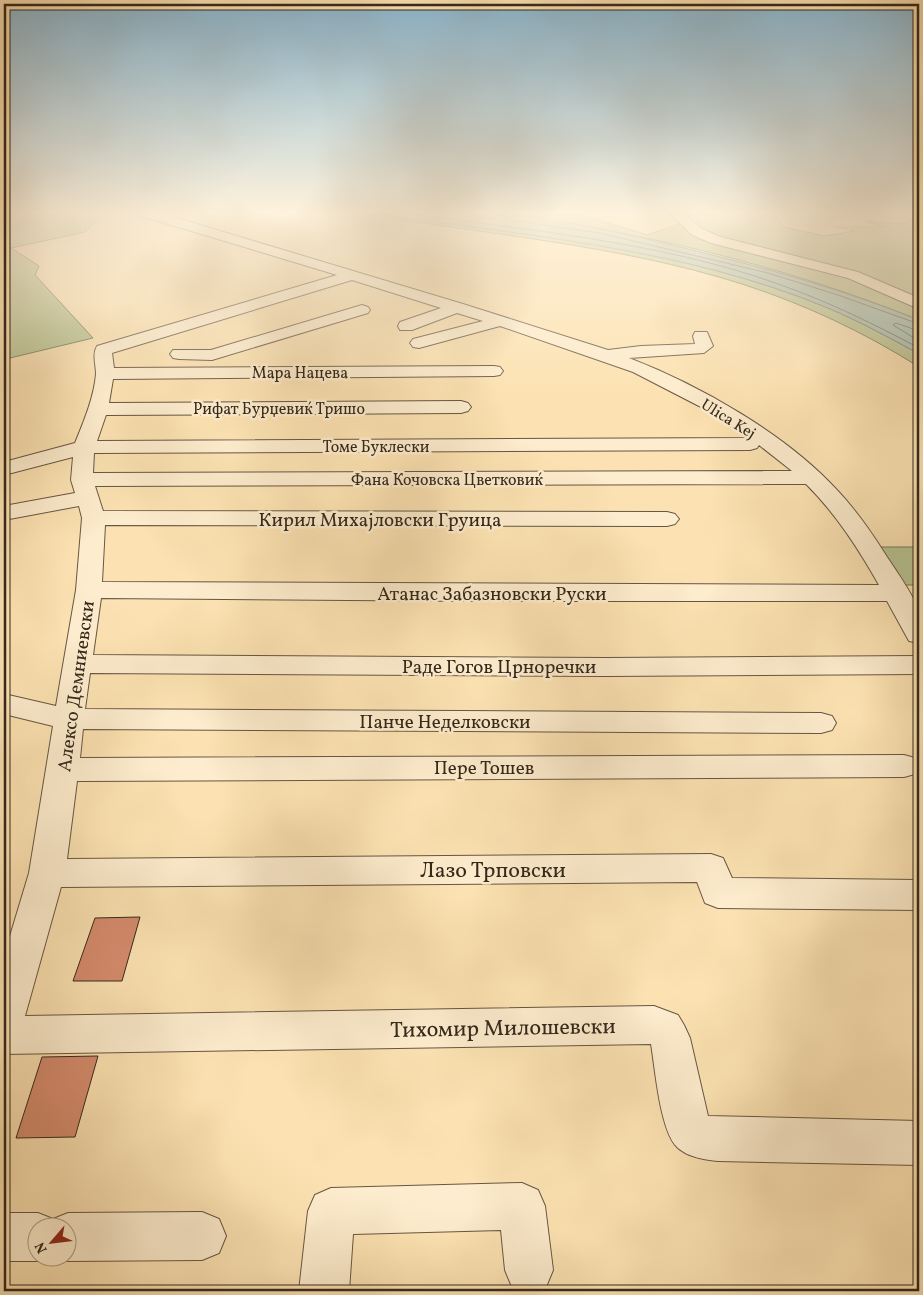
<svg xmlns="http://www.w3.org/2000/svg" width="923" height="1295" font-family="Vollkorn,serif">
	<style>
		.green { fill: #b8c492; stroke: #767657 }
		.water { fill: #a0bdb2; stroke: #758176 }
		.lines { fill: none; stroke-linecap: round; stroke-linejoin: round }
		.shore { stroke: #6a7267; stroke-width: 1 }
		.building { fill: #d58b6d; stroke: #34281c }
		.minor-casing { stroke: #665642; stroke-width: 2 }
		.minor { fill: #fdeccd; fill-rule: evenodd }
		.labels { text-anchor: middle; stroke-width: 5; stroke-linejoin: round; paint-order: stroke }
		.far-street-label { font-size: 16px; fill: #34281c; stroke: #fdeccd }
		.street-label { font-size: 19px; fill: #34281c; stroke: #fdeccd }
		.near-street-label { font-size: 22px; fill: #34281c; stroke: #fdeccd }
	</style>
	<rect width="100%" height="100%" fill="#fce2b2"/>
	<filter id="stains"><feTurbulence type="fractalNoise" baseFrequency=".004" numOctaves="4"/><feColorMatrix values="0 0 0 0 .2 0 0 0 0 .09 0 0 0 0 .02 0 0 0 .5 -.17"/></filter>
	<radialGradient id="worn" r=".72"><stop offset=".6" stop-color="#630" stop-opacity="0"/><stop offset="1" stop-color="#630" stop-opacity=".3"/></radialGradient>
	<g class="green">
		<polygon points="4,212 107,212 98,215 100,216 85,232 11,248 39,266 35,275 93,338 10,358 4,356"/>
		<path d="M 352,212 L 367,212 C 522,235 682,247 828,308 C 859,321 890,338 919,354 L 919,367 C 864,332 804,304 742,284 C 616,244 482,234 352,212 Z"/>
		<path d="M 490,212 L 559,212 L 581,215 L 648,235 L 681,223 L 676,212 L 773,212 L 783,227 L 825,236 L 855,231 L 835,227 L 884,227 L 866,221 L 902,224 L 919,218 L 919,320 C 783,265 636,230 490,212 Z"/>
		<polygon points="870,547 919,547 919,585 892,585"/>
	</g>
	<path class="water" d="M 367,212 C 408,212 451,209 492,213 C 558,218 624,233 688,249 C 767,268 844,290 919,320 L 919,354 C 890,338 859,321 828,308 C 682,247 522,236 367,212 Z"/>
	<g class="lines">
		<g class="shore">
			<path d="M 401,212 C 528,231 660,241 781,285 C 829,302 874,324 919,348"/>
			<polyline points="446,212 496,219 499,218 498,212"/>
			<polyline points="505,212 505,217 509,220 600,233 768,273 838,295 919,324"/>
			<polyline points="919,331 896,323 893,325 919,341"/>
		</g>
	</g>
	<g class="building">
		<polygon points="140,917 122,981 73,981 95,918"/>
		<polygon points="98,1056 75,1137 16,1138 42,1057"/>
	</g>
	<g class="lines">
		<g class="minor-casing">
			<g id="minor">
				<path d="M 136,212 L 157,212 L 463,304 L 608,350 L 641,346 L 695,344 L 693,336 L 695,332 L 707,332 L 713,346 L 704,353 L 629,358 C 699,385 786,434 837,490 C 856,510 872,533 887,557 C 895,569 917,600 919,613 C 921,622 919,634 919,643 L 909,641 L 887,601 L 477,601 L 101,598 L 93,655 L 606,658 L 919,656 L 919,674 L 606,676 L 90,673 L 85,709 L 821,713 L 832,716 L 836,723 L 832,730 L 821,733 L 83,729 L 80,758 L 904,755 L 915,758 L 919,767 L 915,774 L 904,777 L 77,781 L 67,859 L 711,854 L 723,858 L 732,878 L 919,880 L 919,910 L 718,908 L 705,903 L 697,882 L 61,887 L 25,1016 L 654,1006 L 678,1015 L 684,1025 L 690,1038 L 708,1116 L 919,1121 L 919,1165 L 718,1161 C 705,1160 688,1157 678,1148 C 660,1133 655,1067 651,1044 L 4,1054 L 4,956 L 29,873 L 53,726 L 4,714 L 4,694 L 56,706 L 76,590 L 82,518 L 79,506 L 4,520 L 4,506 L 75,493 L 71,480 L 73,457 L 4,475 L 4,462 L 75,443 C 84,421 94,397 96,374 C 96,365 92,354 97,346 L 337,275 L 138,215 ZM 352,280 L 441,308 L 400,322 L 398,326 L 400,330 L 412,330 L 457,313 L 483,321 L 413,339 L 410,343 L 413,347 L 419,348 L 500,326 L 633,372 L 699,406 L 749,438 L 97,441 L 106,415 L 461,413 L 468,411 L 471,407 L 468,403 L 461,401 L 109,403 L 113,379 L 494,376 L 500,375 L 503,371 L 500,367 L 494,366 L 114,368 L 112,353 ZM 759,445 L 792,471 L 93,473 L 94,453 L 750,450 L 757,448 ZM 806,484 C 836,514 858,548 879,585 L 102,582 L 105,525 L 667,526 L 675,524 L 679,519 L 675,514 L 667,512 L 103,511 L 95,486 Z"/>
				<polygon points="668,212 682,212 702,229 721,237 858,272 919,298 919,309 848,278 711,243 692,235"/>
				<polygon points="362,305 368,307 370,310 368,313 212,360 179,359 173,358 170,354 173,350 211,350"/>
				<path d="M 522,1183 L 538,1190 L 545,1206 L 553,1270 L 546,1287 C 534,1292 524,1292 512,1287 L 505,1270 L 501,1230 L 353,1234 L 349,1291 L 299,1291 L 308,1211 L 315,1195 L 331,1188 Z"/>
				<polygon points="202,1212 219,1219 226,1236 219,1253 202,1260 68,1261 60,1258 68,1258 68,1228 38,1228 38,1258 46,1258 38,1261 4,1261 4,1213 38,1213 53,1219 68,1213"/>
			</g>
		</g>
		<use href="#minor" class="minor"/>
	</g>
	<linearGradient id="sky" x2="0" y2="1"><stop stop-color="#8bb8d2"/><stop offset="0.54" stop-color="#fef2dc"/><stop offset="1" stop-color="#fef2dc" stop-opacity="0"/></linearGradient>
	<rect width="923" height="394" fill="url(#sky)"/>
	<g class="labels">
		<g class="far-street-label">
			<text x="300" y="378">Мара Нацева</text>
			<text x="279" y="414">Рифат Бурџевиќ Тришо</text>
			<text transform="translate(729 418) rotate(32)" y="6">Ulica Kej</text>
			<text x="376" y="452">Томе Буклески</text>
			<text x="447" y="485">Фана Кочовска Цветковиќ</text>
		</g>
		<g class="street-label">
			<text x="380" y="526">Кирил Михајловски Груица</text>
			<text x="492" y="600">Атанас Забазновски Руски</text>
			<text x="499" y="673">Раде Гогов Црноречки</text>
			<text transform="translate(75 686) rotate(-82)" y="7">Алексо Демниевски</text>
			<text x="445" y="728">Панче Неделковски</text>
			<text x="484" y="774">Пере Тошев</text>
		</g>
		<g class="near-street-label">
			<text x="493" y="877">Лазо Трповски</text>
			<text transform="translate(503 1027) rotate(-1)" y="8">Тихомир Милошевски</text>
		</g>
	</g>
	<rect width="923" height="1295" fill="none" stroke="#fce2b2" stroke-width="20"/>
	<rect x="5" y="5" width="913" height="1285" fill="none" stroke="#34281c" stroke-width="2.5"/>
	<rect x="10" y="10" width="903" height="1275" fill="none" stroke="#34281c"/>
	<g transform="translate(52 1242) rotate(242)"><circle r="24" fill="#fdeccd" stroke="#ad9e86"/>
	<path d="M0-4L9 19L0 12L-9 19Z" fill="#8f2418"/>
	<text y="-8" font-size="14" font-weight="bold" text-anchor="middle" fill="#34281c">N</text>
	</g>
	<rect width="100%" height="100%" filter="url(#stains)"/>
	<rect width="100%" height="100%" fill="url(#worn)"/>
</svg>
